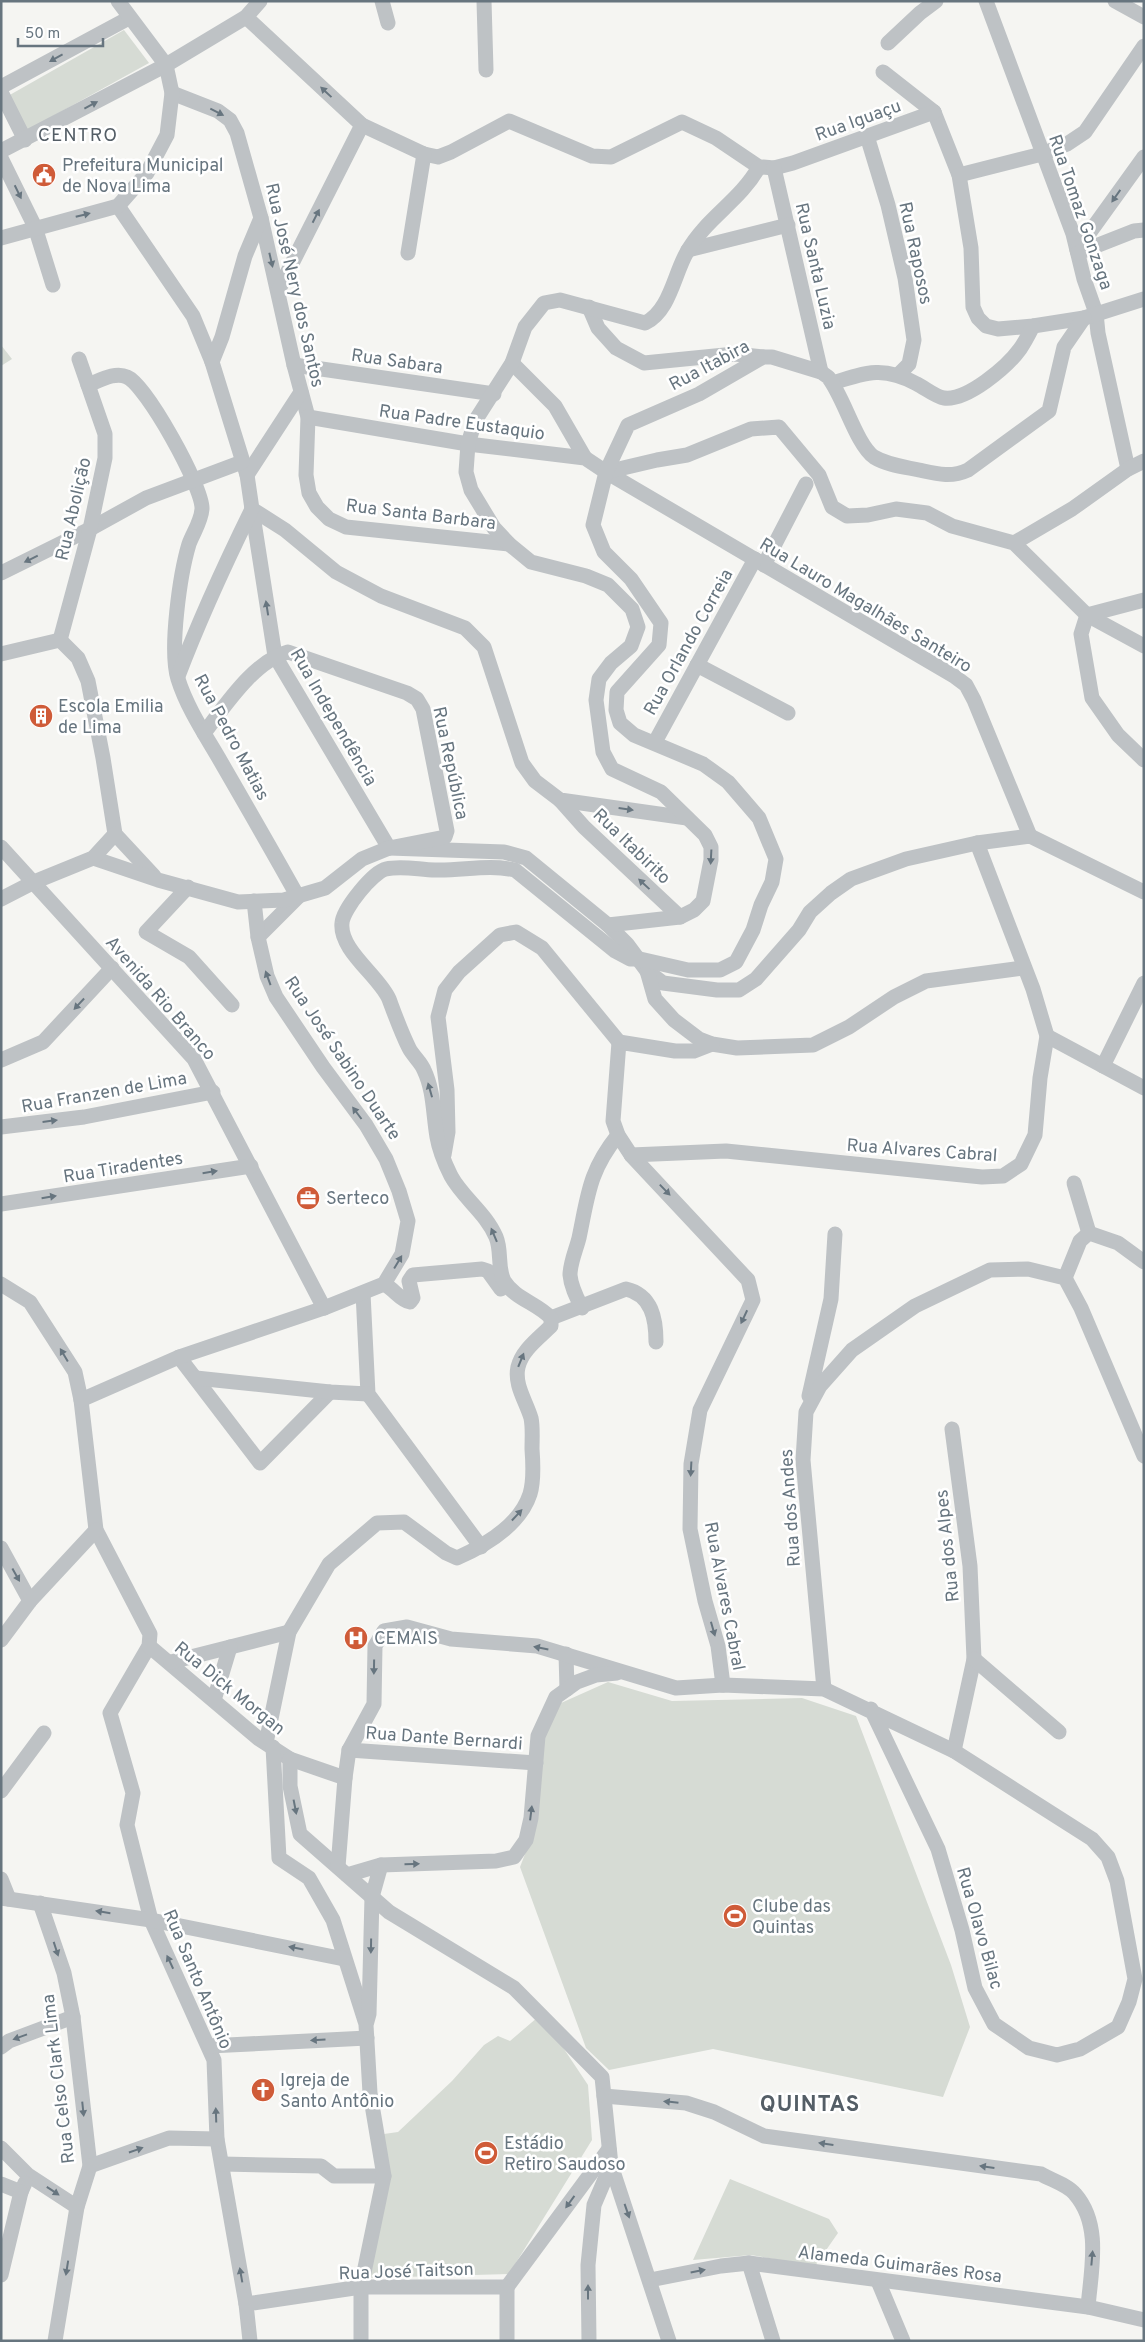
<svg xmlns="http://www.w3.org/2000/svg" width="1145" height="2342" font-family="Overpass,sans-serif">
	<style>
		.green { fill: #d6dbd4 }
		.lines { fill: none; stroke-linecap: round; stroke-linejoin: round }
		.minor { stroke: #bec2c5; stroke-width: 15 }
		.oneway { fill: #67757f }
		.labels { text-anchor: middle; stroke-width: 5; stroke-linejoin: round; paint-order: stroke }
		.street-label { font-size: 18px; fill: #67757f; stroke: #fff }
		.poi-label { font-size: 18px; fill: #67757f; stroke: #fff; text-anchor: start }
		.neighbourhood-label { font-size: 19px; letter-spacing: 1px; fill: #545e66; stroke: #fff }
		.district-label { font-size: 22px; font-weight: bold; letter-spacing: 1px; fill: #545e66; stroke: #fff }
	</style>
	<rect width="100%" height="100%" fill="#f5f5f2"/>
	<g class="green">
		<polygon points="124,30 149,63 26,131 8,96"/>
		<polygon points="1,345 12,359 1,366"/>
		<polygon points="608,1682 672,1701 802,1698 856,1716 951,1965 970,2027 943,2097 713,2049 609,2070 586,2048 520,1867 537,1823 543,1739 561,1703"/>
		<polygon points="538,2017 558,2040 588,2085 592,2140 509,2274 368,2278 384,2134 398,2132 452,2081 484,2045 498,2036 510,2041"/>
		<polygon points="730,2179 829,2219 838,2233 815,2266 751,2255 693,2260"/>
	</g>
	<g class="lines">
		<g class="minor">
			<polyline points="382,1 388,23"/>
			<polyline points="484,1 486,70"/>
			<polyline points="986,1 1073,234 1084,279 1096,313 1098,333 1128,469"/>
			<polyline points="1115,1 1144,17"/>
			<polyline points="246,17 362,125 424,154 438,157 451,152 509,121 592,156 611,157 682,122 716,138 759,167"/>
			<polyline points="888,43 920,13 936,1"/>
			<polyline points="883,72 934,112"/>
			<polyline points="1,87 129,18"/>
			<polyline points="1,92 25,140"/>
			<polyline points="172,93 218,111 230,120 237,133 261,218 294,365 308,417 306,475 309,493 317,507 329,519 346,527 509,544"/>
			<polyline points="934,112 959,175 971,248 973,307 978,318 986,326 998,329 1033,326 1084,318 1144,299"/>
			<polyline points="867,136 888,205 905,278 914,340 909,364 899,374"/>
			<polyline points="1,151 166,65 246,17 260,1"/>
			<polyline points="1,158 35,227 53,285"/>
			<polyline points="763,167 774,168 793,163 934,112"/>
			<polyline points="774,168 821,372"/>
			<polyline points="959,175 1042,154 1067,144 1085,132 1144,46"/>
			<polyline points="118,206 193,316 212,362 247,475 252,509 285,530 336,572 381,596 465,628 484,647 522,763 535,781 560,800 687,818"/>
			<polyline points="1,238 118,206 147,173 167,135 172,93 166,65 118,1"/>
			<polyline points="688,250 788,225"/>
			<polyline points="1077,250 1144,157"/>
			<polyline points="408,253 424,154"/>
			<polyline points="1078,253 1134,231 1144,230"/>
			<polyline points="278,291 362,125"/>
			<polyline points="589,307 598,328 616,348 644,363 735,354 763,357"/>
			<polyline points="212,362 222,337 245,256 261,218"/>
			<polyline points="512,363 555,406 585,458"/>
			<polyline points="294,365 494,394"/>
			<path d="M 833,383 C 867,372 884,366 917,384 C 925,388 936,397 944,398 C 967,401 1007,367 1020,349 C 1025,342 1029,334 1033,326"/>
			<path d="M 88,385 C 99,381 115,371 127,377 C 146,385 203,487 202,509 C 201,522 193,533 189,544 C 180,574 169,650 178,679 C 187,708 206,736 221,762 C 247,807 273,852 298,897 L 258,937"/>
			<polyline points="308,417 468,444 585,458 606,472 954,676 966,685 974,700 1030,836"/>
			<polyline points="606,472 657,460 687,455 751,429 779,427 819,475 832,507 847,516 868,515 896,509 927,513 952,526 1014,543 1087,615 1144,646"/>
			<polyline points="247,475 301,392"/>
			<polyline points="252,509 275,656 389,848"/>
			<polyline points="1014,543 1072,509 1128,469 1144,461"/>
			<polyline points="764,565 806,484"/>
			<polyline points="1,573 90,529 146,498 242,462"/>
			<polyline points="1087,615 1081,634 1092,698 1118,735 1144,760"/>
			<polyline points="1087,615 1144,600"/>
			<polyline points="60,640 90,529 105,458 105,434 79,359"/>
			<polyline points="1,654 60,640 78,658 88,681 103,758 115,834 154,876"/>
			<polyline points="697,665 788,713"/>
			<path d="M 178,676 C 200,618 225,564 252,509"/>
			<polyline points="655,742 755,559"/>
			<polyline points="560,800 584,827 680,917"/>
			<polyline points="1,847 194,1059 324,1308"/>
			<polyline points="389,848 504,852 526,858 608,925 627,944 647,971 663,983 717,990 739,990 756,979 799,930 810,912 831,893 851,879 906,859 977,843 1030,836 1144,892"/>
			<path d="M 93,858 L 158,880 L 238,902 L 284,900 L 325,888 L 362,859 L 389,848 L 445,837 L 447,831 L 423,709 L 417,699 L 407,693 L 288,652 C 254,661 225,706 204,733"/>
			<polyline points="188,887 146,932 189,957 232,1005"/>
			<polyline points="1,899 34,882 93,858 115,834"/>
			<path d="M 608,925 L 680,917 L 694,910 L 703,901 L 711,860 L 711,847 L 705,835 L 661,792 L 612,769 L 603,752 L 596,700 L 599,679 L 611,663 L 631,646 L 638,627 L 632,609 L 608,585 L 586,576 L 531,562 L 509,544 L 494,528 L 471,490 L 466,472 L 468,444 L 475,421 L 512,363 L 525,327 L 544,303 L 560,300 L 645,323 C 670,311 674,274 687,252 C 706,218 740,201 759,167"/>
			<polyline points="647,971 655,999 674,1020 699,1039 712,1044 737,1048 813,1045 849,1027 894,997 926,981 1023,968"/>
			<polyline points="1047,1036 1144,1088"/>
			<polyline points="712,1044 694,1051 675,1051 619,1042 613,1121 618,1135 631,1155 748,1280 753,1300 700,1410 691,1464 690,1529 705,1601 718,1646 723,1685"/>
			<polyline points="1,1060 43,1042 112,968"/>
			<polyline points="1103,1066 1144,983"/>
			<polyline points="1,1127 84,1117 213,1092"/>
			<polyline points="444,1155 448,1132 447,1090 438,1017 445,990 459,972 500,935 516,932 542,948 619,1042"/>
			<polyline points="631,1155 726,1151 982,1177 1003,1176 1021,1164 1035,1135 1040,1078 1047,1036 1033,989 977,843"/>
			<polyline points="1074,1183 1089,1233"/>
			<polyline points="1,1204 251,1166"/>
			<polyline points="1065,1278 1080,1241 1089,1233 1118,1243 1144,1262"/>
			<polyline points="1,1284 30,1302 75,1372 81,1400 96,1530 150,1634 149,1646 110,1713 133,1793 127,1825 151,1920 214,2060 217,2139 246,2304 250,2341"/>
			<path d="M 384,1284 C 394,1289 400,1300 410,1302 L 413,1298 L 409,1281 L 413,1275 L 482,1269 L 488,1271 L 501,1289"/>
			<polyline points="363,1293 368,1394 481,1547"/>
			<path d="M 582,1308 C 577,1298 571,1287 570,1275 C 570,1263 576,1250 579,1238 C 588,1195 589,1171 618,1135"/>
			<path d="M 551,1318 L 626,1289 C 652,1295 656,1319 656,1342"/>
			<polyline points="179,1357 260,1463 330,1392"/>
			<polyline points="196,1378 330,1392 368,1394"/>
			<polyline points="809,1396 831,1299 835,1234"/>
			<polyline points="81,1400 179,1357 324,1308 384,1284 402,1254 408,1221 399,1191 386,1159 366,1125 323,1067 276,997 267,976 258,937 254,901"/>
			<polyline points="952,1429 970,1566 974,1659 954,1751"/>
			<polyline points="1,1548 30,1601"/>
			<polyline points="1,1640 30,1601 96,1530"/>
			<polyline points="149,1646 259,1739 290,1759 345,1778"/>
			<polyline points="566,1654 567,1689"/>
			<polyline points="974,1659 1059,1732"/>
			<polyline points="171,1662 289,1632"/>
			<polyline points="824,1689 803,1460 806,1412 820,1386 852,1350 915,1306 990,1270 1028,1269 1065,1278 1081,1308 1144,1456"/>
			<polyline points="214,1700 230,1647"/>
			<path d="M 266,1743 L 289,1632 L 329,1564 L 377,1523 L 404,1522 L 446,1553 L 457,1558 C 484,1546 520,1525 530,1494 C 534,1481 533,1462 532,1449 C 532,1439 533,1427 531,1418 C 526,1401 514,1385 518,1367 C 522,1350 539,1338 551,1326 L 551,1318 C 537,1303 515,1299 504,1281 C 497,1267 502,1251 496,1237 C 486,1213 463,1198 451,1176 C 445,1164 439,1149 437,1137 C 433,1114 434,1091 424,1070 C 421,1062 413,1056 409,1048 C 401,1032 395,1015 389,999 C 379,976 339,950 342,923 C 343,909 373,872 386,869 C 402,865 420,870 435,870 C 462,871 488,864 515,870 L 615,951 L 630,959 L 640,959 L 688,970 L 720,970 L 736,962 L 753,930 L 761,905 L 772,882 L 776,859 L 759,818 L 728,782 L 703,764 L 634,735 L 620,723 L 616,710 L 617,692 L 659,645 L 661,623 L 631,579 L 604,552 L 593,525 L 606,472 L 628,425 L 699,394 L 763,357 L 772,357 L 821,372 L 828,377 C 844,397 856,444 874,457 C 887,465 905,467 919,470 C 937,474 951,478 968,470 L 1049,411 L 1064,347 L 1084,318"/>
			<polyline points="273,1747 279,1858 309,1878 333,1920 365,2021"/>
			<polyline points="349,1750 536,1763"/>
			<polyline points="290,1759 290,1786 300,1834 389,1912 514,1988 602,2077 611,2165 669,2341"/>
			<polyline points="1,1791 44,1733"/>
			<polyline points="338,1867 345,1778 349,1750 374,1704 375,1646 384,1631 407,1627 451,1639 537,1646 676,1688 723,1685 824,1689 954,1751 1092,1839 1108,1857 1117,1881 1135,1979 1129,2002 1118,2027 1080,2049 1057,2055 1029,2048 994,2024 975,1988 962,1930 938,1849 871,1709"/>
			<polyline points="347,1875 381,1865 496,1861 514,1857 526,1840 531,1818 538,1736 556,1697 577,1682 596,1675 617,1673"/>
			<polyline points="1,1879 9,1899"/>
			<polyline points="1,1898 151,1920 344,1959"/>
			<polyline points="40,1903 64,1973 73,2017 90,2166 77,2207 55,2341"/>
			<polyline points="209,2046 367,2038"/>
			<polyline points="1,2047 9,2041 73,2017"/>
			<path d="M 604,2096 L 686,2103 L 714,2112 L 764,2136 L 1041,2174 C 1051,2180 1068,2185 1075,2194 C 1102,2225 1091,2270 1088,2307"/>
			<polyline points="1,2148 28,2175 77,2207"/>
			<polyline points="222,2164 321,2166 334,2176 384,2176"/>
			<polyline points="90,2166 169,2138 217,2139"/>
			<polyline points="1,2184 21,2192 25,2183"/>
			<polyline points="749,2263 773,2341"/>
			<polyline points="1,2275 21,2192"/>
			<polyline points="650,2280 721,2266 749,2263 1088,2307 1144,2320"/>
			<polyline points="878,2281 903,2341"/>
			<polyline points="507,2287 609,2149"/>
			<polyline points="246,2304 361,2287 507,2287"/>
			<polyline points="361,2341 361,2287 384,2176 370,2093 366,2025 369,2014 372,1897 381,1865"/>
			<polyline points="507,2341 507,2287"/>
			<polyline points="589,2341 588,2265 594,2205 611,2165"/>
		</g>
	</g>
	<defs><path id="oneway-solid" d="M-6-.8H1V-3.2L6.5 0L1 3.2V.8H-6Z" transform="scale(1.25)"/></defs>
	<g class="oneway">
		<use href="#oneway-solid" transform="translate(56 58) rotate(151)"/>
		<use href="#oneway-solid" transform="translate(326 92) rotate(-137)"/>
		<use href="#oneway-solid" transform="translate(91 105) rotate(-28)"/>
		<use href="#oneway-solid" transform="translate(217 112) rotate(27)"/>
		<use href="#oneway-solid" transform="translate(18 192) rotate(64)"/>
		<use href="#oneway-solid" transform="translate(1116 196) rotate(125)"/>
		<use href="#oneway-solid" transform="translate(83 215) rotate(-14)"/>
		<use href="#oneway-solid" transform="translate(316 216) rotate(-63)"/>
		<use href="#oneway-solid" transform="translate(271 260) rotate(77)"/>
		<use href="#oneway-solid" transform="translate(31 559) rotate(154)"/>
		<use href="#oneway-solid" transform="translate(267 608) rotate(-99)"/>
		<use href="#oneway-solid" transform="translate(626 809) rotate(8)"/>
		<use href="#oneway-solid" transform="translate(711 857) rotate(93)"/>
		<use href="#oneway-solid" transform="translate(644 884) rotate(-137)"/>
		<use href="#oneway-solid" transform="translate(268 978) rotate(-110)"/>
		<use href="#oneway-solid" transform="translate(79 1004) rotate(133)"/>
		<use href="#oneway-solid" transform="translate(430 1090) rotate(-106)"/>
		<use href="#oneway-solid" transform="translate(357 1113) rotate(-127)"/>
		<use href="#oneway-solid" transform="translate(50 1121) rotate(-7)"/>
		<use href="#oneway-solid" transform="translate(210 1172) rotate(-9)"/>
		<use href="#oneway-solid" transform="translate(665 1190) rotate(46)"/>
		<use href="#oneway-solid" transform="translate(49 1197) rotate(-9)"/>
		<use href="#oneway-solid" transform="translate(494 1235) rotate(-113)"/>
		<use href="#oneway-solid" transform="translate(398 1262) rotate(-59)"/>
		<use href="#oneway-solid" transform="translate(744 1317) rotate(115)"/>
		<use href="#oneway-solid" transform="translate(64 1355) rotate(-121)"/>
		<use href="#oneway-solid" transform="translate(521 1360) rotate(-68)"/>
		<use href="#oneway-solid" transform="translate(691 1469) rotate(93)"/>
		<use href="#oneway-solid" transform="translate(517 1515) rotate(-47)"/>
		<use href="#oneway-solid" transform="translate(16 1575) rotate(61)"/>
		<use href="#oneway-solid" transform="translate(713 1629) rotate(74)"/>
		<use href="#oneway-solid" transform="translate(541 1648) rotate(-169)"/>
		<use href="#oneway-solid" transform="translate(374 1667) rotate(91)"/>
		<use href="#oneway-solid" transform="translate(295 1807) rotate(79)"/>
		<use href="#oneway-solid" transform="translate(531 1813) rotate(-83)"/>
		<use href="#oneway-solid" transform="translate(412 1864) rotate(-2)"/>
		<use href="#oneway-solid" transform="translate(103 1912) rotate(-171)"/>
		<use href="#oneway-solid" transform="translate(371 1946) rotate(91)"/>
		<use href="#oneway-solid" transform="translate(296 1948) rotate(-169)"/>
		<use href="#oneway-solid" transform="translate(56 1949) rotate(72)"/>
		<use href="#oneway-solid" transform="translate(170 1962) rotate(-115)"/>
		<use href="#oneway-solid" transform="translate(20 2037) rotate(160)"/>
		<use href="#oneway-solid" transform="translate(318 2040) rotate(177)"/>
		<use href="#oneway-solid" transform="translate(671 2102) rotate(-174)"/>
		<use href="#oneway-solid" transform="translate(83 2109) rotate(84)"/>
		<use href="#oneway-solid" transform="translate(216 2115) rotate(-92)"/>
		<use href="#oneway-solid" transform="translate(826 2144) rotate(-172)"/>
		<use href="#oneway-solid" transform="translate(136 2150) rotate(-19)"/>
		<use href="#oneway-solid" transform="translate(987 2167) rotate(-172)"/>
		<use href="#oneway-solid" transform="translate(53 2191) rotate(34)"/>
		<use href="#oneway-solid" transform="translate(570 2202) rotate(126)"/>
		<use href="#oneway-solid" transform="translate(627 2211) rotate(71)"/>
		<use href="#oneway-solid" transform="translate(1092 2258) rotate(-85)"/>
		<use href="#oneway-solid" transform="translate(67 2268) rotate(99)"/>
		<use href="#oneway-solid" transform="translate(698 2271) rotate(-11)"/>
		<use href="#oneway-solid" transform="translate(241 2275) rotate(-100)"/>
		<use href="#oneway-solid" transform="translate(588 2292) rotate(-90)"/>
	</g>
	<defs>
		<g id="civic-disc" transform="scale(1.25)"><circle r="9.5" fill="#cf5b38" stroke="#fff"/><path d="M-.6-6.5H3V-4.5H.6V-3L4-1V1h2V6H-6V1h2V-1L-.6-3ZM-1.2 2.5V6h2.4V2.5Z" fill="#fff"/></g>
		<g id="building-disc" transform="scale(1.25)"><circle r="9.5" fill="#cf5b38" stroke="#fff"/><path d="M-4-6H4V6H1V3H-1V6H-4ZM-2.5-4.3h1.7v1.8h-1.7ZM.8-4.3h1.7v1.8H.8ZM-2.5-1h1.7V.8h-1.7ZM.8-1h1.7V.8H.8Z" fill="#fff"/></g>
		<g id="office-disc" transform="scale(1.25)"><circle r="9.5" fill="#cf5b38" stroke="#fff"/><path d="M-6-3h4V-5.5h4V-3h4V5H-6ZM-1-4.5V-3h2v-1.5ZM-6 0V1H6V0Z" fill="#fff"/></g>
		<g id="hospital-disc" transform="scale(1.25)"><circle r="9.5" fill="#cf5b38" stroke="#fff"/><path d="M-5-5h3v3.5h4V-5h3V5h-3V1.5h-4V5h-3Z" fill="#fff"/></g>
		<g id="stadium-disc" transform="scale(1.25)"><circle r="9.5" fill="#cf5b38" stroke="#fff"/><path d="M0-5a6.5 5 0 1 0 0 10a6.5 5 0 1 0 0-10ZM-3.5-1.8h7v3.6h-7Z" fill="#fff"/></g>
		<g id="church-disc" transform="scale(1.25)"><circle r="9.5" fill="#cf5b38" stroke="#fff"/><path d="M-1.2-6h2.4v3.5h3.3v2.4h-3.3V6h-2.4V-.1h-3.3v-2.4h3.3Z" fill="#fff"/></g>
	</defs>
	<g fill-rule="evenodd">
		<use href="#civic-disc" x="44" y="175"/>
		<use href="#building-disc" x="41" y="716"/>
		<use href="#office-disc" x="308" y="1198"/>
		<use href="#hospital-disc" x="356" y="1638"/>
		<use href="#stadium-disc" x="735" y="1916"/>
		<use href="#church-disc" x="263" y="2090"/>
		<use href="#stadium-disc" x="486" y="2153"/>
	</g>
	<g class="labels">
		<g class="street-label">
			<text transform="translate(858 120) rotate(-20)" y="6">Rua Iguaçu</text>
			<text transform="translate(1081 212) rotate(71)" y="6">Rua Tomaz Gonzaga</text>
			<text transform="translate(916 253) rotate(78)" y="6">Rua Raposos</text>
			<text transform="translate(816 266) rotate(77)" y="6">Rua Santa Luzia</text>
			<text transform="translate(295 285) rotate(77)" y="6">Rua José Nery dos Santos</text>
			<text transform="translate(397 361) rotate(8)" y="6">Rua Sabara</text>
			<text transform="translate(709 365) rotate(-28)" y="6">Rua Itabira</text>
			<text transform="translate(462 422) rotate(8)" y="6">Rua Padre Eustaquio</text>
			<text transform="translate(73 509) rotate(-77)" y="6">Rua Abolição</text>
			<text transform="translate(421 514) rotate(7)" y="6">Rua Santa Barbara</text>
			<text transform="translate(866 605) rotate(31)" y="6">Rua Lauro Magalhães Santeiro</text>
			<text transform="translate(688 642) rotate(-61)" y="6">Rua Orlando Correia</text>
			<text transform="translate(334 717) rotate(60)" y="6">Rua Independência</text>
			<text transform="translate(232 737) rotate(62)" y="6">Rua Pedro Matias</text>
			<text transform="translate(451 763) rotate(78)" y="6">Rua República</text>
			<text transform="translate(632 846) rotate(44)" y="6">Rua Itabirito</text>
			<text transform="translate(161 998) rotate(49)" y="6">Avenida Rio Branco</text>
			<text transform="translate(343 1058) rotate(56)" y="6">Rua José Sabino Duarte</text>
			<text transform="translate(104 1092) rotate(-10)" y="6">Rua Franzen de Lima</text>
			<text transform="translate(922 1150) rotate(4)" y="6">Rua Alvares Cabral</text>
			<text transform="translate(123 1167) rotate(-9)" y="6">Rua Tiradentes</text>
			<text transform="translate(790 1508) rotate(-94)" y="6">Rua dos Andes</text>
			<text transform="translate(947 1546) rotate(-96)" y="6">Rua dos Alpes</text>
			<text transform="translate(725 1596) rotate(79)" y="6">Rua Alvares Cabral</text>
			<text transform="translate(230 1688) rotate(39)" y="6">Rua Dick Morgan</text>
			<text transform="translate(444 1738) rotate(4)" y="6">Rua Dante Bernardi</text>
			<text transform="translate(980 1928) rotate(74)" y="6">Rua Olavo Bilac</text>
			<text transform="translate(198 1979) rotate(67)" y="6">Rua Santo Antônio</text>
			<text transform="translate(58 2079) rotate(-97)" y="6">Rua Celso Clark Lima</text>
			<text transform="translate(900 2264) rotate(7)" y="6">Alameda Guimarães Rosa</text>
			<text transform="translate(406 2271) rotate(-2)" y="6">Rua José Taitson</text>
		</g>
		<g class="poi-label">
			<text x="62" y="171">Prefeitura Municipal<tspan x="62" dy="21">de Nova Lima</tspan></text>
			<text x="58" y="712">Escola Emilia<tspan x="58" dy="21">de Lima</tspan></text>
			<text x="326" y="1204">Serteco</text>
			<text x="374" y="1644">CEMAIS</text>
			<text x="752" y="1912">Clube das<tspan x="752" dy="21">Quintas</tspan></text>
			<text x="280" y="2086">Igreja de<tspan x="280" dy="21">Santo Antônio</tspan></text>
			<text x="504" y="2149">Estádio<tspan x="504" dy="21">Retiro Saudoso</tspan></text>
		</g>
		<g class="neighbourhood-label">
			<text x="78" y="141">CENTRO</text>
		</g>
		<g class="district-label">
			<text x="810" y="2111">QUINTAS</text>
		</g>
	</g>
	<rect width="1145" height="2342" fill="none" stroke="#67757f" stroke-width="5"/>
	<path d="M18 38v8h85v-8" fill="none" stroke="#67757f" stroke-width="2.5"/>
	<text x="25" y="38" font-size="15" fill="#67757f" stroke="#ffffff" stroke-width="4" paint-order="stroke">50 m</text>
</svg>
